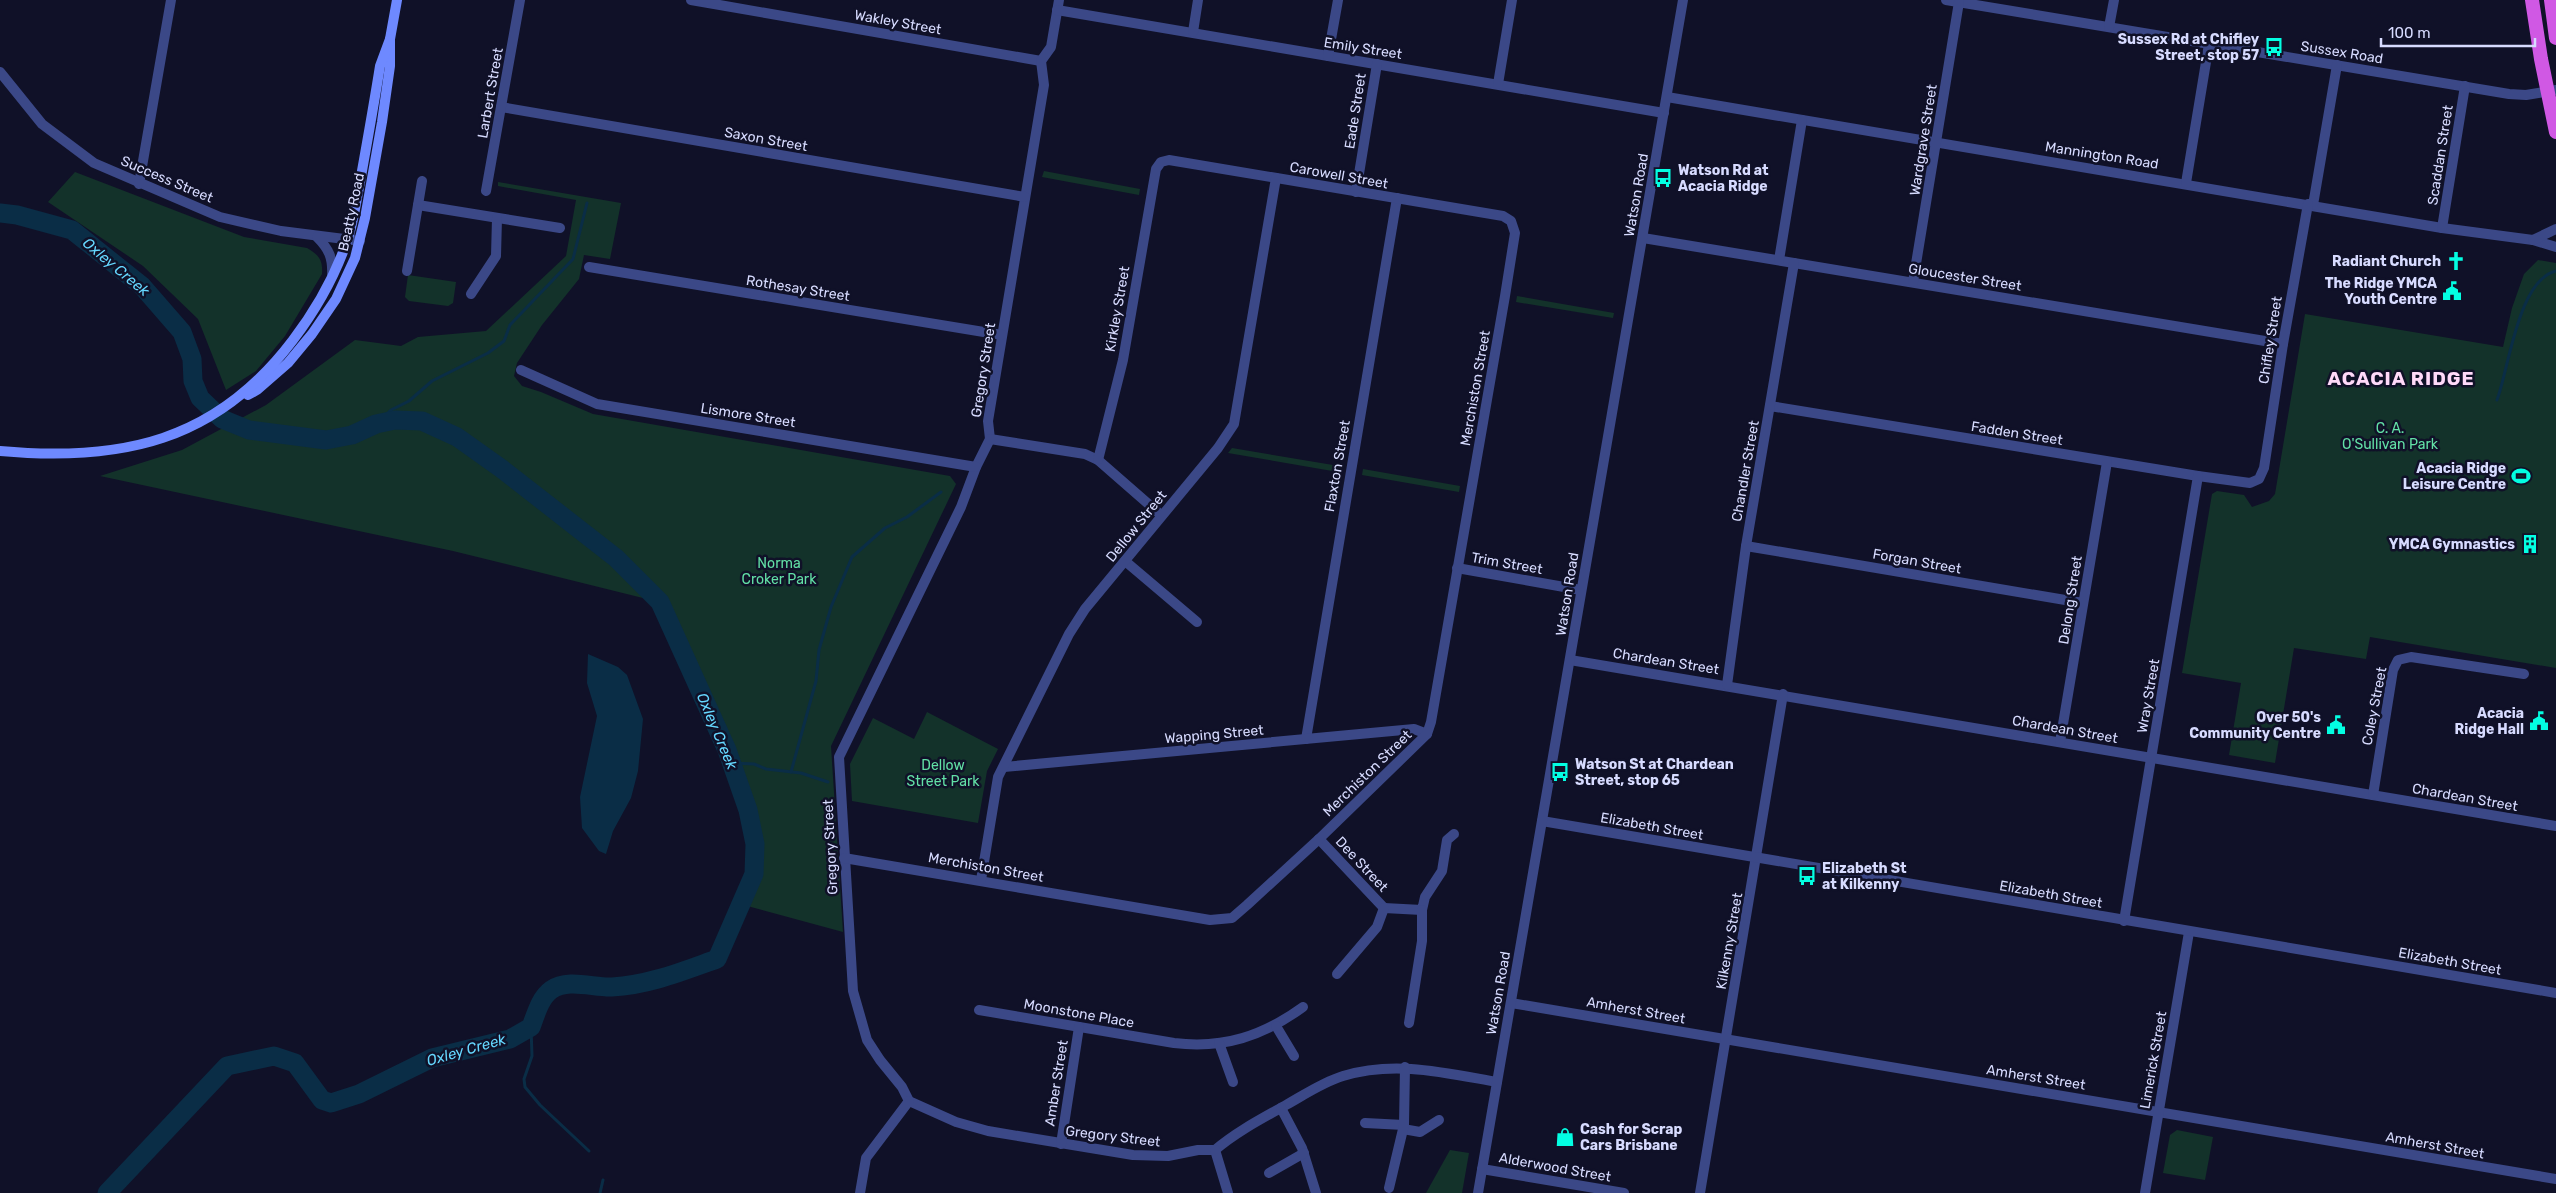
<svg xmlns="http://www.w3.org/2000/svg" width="2556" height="1193" font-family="Rubik,sans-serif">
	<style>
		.green { fill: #13322a }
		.water { fill: #0a2d46 }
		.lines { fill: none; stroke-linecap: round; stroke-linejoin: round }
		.stream { stroke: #0a2d46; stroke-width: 3 }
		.river { stroke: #0a2d46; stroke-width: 19 }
		.minor { stroke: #3b4887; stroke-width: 10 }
		.tertiary { stroke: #3b4887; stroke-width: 10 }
		.secondary { stroke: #6e89ff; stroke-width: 10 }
		.trunk { stroke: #d058e4; stroke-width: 14 }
		.labels { text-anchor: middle; stroke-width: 5; stroke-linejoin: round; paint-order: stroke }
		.street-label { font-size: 14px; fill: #d7dbff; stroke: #101128 }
		.poi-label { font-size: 14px; font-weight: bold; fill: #d7dbff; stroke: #101128; text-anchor: end }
		.park-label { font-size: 14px; fill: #62e0a6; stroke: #101128 }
		.water-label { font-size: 15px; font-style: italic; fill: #65d8ff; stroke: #101128 }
		.district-label { font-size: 19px; font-weight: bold; letter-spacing: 1px; fill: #ffd9f9; stroke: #101128 }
	</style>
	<rect width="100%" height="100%" fill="#101128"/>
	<g class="green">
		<polygon points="1044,171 1140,189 1139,195 1042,177"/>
		<path d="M 75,172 L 244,237 L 307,248 C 319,255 323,260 322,274 L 285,336 L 256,371 L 226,390 L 198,319 L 143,266 L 48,202 Z"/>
		<polygon points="498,182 621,203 610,259 584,255 579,279 542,325 517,363 514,376 522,386 541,392 593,414 950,476 956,484 831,746 843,932 740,904 754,874 755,844 748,810 727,750 659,602 453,551 100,476 182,450 266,405 355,340 401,346 418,337 486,331 566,256 576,200 498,186"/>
		<polygon points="2538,260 2556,263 2556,668 2370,637 2366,659 2294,648 2275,763 2229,755 2241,683 2182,673 2212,494 2217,491 2244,495 2252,507 2269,501 2275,494 2305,314 2503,347 2512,308 2524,274"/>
		<polygon points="408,275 456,282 453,303 448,306 409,301 405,297"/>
		<polygon points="1517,296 1614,313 1613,318 1516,302"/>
		<polygon points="1232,448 1339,466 1338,472 1228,453"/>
		<polygon points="1363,469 1460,486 1459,492 1362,475"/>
		<polygon points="927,712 998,749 987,771 978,823 852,801 850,764 873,718 914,739"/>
		<polygon points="2177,1130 2213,1137 2205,1180 2163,1173 2170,1135"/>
		<polygon points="1450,1150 1469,1153 1462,1193 1426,1193"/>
	</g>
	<polygon class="water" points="588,654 618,667 627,675 643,719 638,771 631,798 613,831 606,854 599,851 582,828 580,797 597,716 587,683"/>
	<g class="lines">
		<g class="stream">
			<path d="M 2497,400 C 2509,368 2518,280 2556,271"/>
			<polyline points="376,424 391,410 409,401 432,381 488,353 504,341 510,325 573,259 587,203"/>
			<polyline points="732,763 754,764 766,769 801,773 828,782"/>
			<polyline points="791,772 816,681 819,650 831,607 852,557 885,528 907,517 941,492"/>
			<polyline points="531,1027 532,1056 524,1079 525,1087 540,1105 589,1151"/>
			<polyline points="600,1193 603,1180"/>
		</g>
		<path class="river" d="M 0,213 L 17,215 L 72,230 L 142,286 L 182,332 L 192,359 L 193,381 L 200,398 L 222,419 L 249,430 L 326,440 L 352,435 L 376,424 L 395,420 L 422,421 L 457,437 L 502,469 L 616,558 L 660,602 L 727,750 L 748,810 L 755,844 L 754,874 L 717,959 C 683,971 649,985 612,987 C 594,988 568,978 551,990 C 540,998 536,1014 531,1027 L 510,1039 L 432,1058 L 359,1094 L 331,1103 L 322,1100 L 295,1063 L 274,1056 L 227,1066 L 107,1193"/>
		<g class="minor">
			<polyline points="691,0 1041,61"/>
			<path d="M 1059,0 L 1051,47 L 1041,61 L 1044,85 L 988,421 L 990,439 L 976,467 L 961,507 L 839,757 L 853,991 L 867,1040 L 880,1060 L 902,1087 L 909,1101 L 956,1122 L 988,1131 L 1133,1155 L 1168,1156 L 1198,1150 L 1215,1150 C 1236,1132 1261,1119 1286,1105 C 1304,1095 1323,1082 1343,1076 C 1395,1060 1446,1073 1497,1082"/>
			<polyline points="1946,0 2509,94 2526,95 2556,90"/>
			<polyline points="1057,10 1664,113"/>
			<polyline points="2109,27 2114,0"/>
			<polyline points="1193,32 1198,0"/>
			<polyline points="1328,56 1338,0"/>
			<polyline points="1498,84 1512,0"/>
			<polyline points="1667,97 2442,228 2533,240 2556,247"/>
			<polyline points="501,107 1025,197"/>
			<polyline points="2186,183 2209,44"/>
			<polyline points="139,184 171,0"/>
			<polyline points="486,191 520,0"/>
			<polyline points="1356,192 1377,64"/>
			<polyline points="418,205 560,228"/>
			<polyline points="2313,205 2337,65"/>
			<polyline points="2442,228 2465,86"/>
			<polyline points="1643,238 2283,344"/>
			<polyline points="2533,240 2556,229"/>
			<polyline points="1779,260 1802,120"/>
			<polyline points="589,267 1002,335"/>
			<polyline points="407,271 422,181"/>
			<polyline points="1913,282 1959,2"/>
			<polyline points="471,294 496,256 497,218"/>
			<polyline points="521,370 597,404 976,467"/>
			<polyline points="1770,406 2198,476 2250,483 2259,479 2264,468 2283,344 2308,204"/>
			<polyline points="990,439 1085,454 1098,460 1161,515"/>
			<polyline points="1746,546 2083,603"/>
			<polyline points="1125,561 1197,622"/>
			<polyline points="1457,568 1581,590"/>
			<polyline points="1570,660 2556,826"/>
			<polyline points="1727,685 1746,546 1794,263"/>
			<polyline points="1306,739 1397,198"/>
			<polyline points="2060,742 2107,462"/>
			<polyline points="1004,767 1414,729 1427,734"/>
			<polyline points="2373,795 2393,670 2398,660 2411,657 2524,674"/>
			<polyline points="1319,839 1384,908"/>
			<polyline points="844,858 1210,920 1232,918 1247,905 1319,839 1427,734 1431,722 1505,296 1515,233 1511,221 1503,216 1169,160 1161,162 1156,169 1123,360 1098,460"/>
			<polyline points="981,880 998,777 1069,634 1085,609 1218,448 1234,424 1276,178"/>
			<polyline points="1384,908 1422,910 1425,897 1442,871 1447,840 1454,834"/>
			<polyline points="2124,921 2198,476"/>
			<polyline points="1337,974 1377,927 1384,908"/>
			<polyline points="1511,1003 2556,1179"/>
			<path d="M 979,1010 L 1174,1043 C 1224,1049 1263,1036 1303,1007"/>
			<polyline points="1409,1023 1422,941 1422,910"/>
			<polyline points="1276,1026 1294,1056"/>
			<polyline points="1219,1043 1233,1082"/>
			<polyline points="1281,1108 1302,1148 1316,1193"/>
			<polyline points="1365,1123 1404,1125"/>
			<polyline points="1403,1129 1420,1132 1439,1120"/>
			<polyline points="1061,1144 1079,1027"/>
			<polyline points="1215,1150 1228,1193"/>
			<polyline points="1482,1169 1624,1193"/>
			<polyline points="1269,1173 1304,1153"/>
			<polyline points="1389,1188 1404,1125 1405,1067"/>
			<polyline points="860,1193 866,1158 909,1101"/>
			<polyline points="1700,1193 1783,694"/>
			<polyline points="2145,1193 2189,932"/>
		</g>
		<g class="tertiary">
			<polyline points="0,72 42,124 94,163 220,217 281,231 360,241"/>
			<path d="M 317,237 C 329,249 333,258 332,275"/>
			<polyline points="1542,821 2556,993"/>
			<polyline points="1478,1193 1683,0"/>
		</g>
		<g class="secondary">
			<polyline points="248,395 257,390 288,363 312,334 336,299 355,258 365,218 382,122 390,66 390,39 397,0"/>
			<path d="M 0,451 C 121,462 216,442 293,340 C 315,311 335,276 347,241 C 354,222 356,201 360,182 C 367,143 374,104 380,66 L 390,39"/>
		</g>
		<g class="trunk">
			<polyline points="2532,0 2541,59 2556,132"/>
			<polyline points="2551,0 2556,38"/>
		</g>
	</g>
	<defs>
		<g id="bus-bare" transform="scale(1.5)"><path d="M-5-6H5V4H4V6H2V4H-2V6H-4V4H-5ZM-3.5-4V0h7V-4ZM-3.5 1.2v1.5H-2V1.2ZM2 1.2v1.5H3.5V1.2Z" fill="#03fee2" stroke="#101128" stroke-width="2.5" paint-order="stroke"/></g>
		<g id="church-bare" transform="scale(1.5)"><path d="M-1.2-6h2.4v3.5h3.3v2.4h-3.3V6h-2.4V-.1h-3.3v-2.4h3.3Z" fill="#03fee2" stroke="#101128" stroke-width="2.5" paint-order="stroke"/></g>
		<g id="civic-bare" transform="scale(1.5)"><path d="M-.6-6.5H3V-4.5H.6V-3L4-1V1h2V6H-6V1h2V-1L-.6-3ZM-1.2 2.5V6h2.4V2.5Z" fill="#03fee2" stroke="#101128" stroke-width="2.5" paint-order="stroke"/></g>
		<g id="stadium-bare" transform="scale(1.5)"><path d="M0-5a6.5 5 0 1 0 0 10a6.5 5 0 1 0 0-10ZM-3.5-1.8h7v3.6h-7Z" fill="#03fee2" stroke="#101128" stroke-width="2.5" paint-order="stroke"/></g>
		<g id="building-bare" transform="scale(1.5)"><path d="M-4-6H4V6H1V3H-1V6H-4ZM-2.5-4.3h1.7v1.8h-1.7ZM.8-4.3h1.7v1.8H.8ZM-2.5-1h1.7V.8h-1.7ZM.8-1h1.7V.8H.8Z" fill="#03fee2" stroke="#101128" stroke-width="2.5" paint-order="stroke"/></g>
		<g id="shop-bare" transform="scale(1.5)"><path d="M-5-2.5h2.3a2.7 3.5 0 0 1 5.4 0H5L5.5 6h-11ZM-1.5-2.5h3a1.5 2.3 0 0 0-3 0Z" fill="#03fee2" stroke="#101128" stroke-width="2.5" paint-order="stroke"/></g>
	</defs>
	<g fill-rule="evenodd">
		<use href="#bus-bare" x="2274" y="47"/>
		<use href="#bus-bare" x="1663" y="178"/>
		<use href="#church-bare" x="2456" y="261"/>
		<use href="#civic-bare" x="2452" y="291"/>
		<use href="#stadium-bare" x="2521" y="476"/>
		<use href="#building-bare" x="2530" y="544"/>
		<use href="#civic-bare" x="2539" y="721"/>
		<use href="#civic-bare" x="2336" y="725"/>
		<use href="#bus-bare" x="1560" y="772"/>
		<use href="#bus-bare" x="1807" y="876"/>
		<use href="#shop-bare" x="1565" y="1137"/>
	</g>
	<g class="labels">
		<g class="street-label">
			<text transform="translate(898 22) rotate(10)" y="5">Wakley Street</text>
			<text transform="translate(1363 48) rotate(9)" y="5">Emily Street</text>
			<text transform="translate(2342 52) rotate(9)" y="5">Sussex Road</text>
			<text transform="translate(490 93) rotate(-80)" y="5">Larbert Street</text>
			<text transform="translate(1355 111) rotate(-81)" y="5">Eade Street</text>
			<text transform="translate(766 139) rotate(10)" y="5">Saxon Street</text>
			<text transform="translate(1923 140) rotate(-81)" y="5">Wardgrave Street</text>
			<text transform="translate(2102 155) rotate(9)" y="5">Mannington Road</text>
			<text transform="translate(2440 155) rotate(-81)" y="5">Scaddan Street</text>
			<text transform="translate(1339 175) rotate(10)" y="5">Carowell Street</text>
			<text transform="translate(167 179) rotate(23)" y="5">Success Street</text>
			<text transform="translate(1636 195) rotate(-80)" y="5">Watson Road</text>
			<text transform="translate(351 212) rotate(-78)" y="5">Beatty Road</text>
			<text transform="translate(1965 277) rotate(9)" y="5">Gloucester Street</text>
			<text transform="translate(798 288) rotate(9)" y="5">Rothesay Street</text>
			<text transform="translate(1117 309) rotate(-80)" y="5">Kirkley Street</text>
			<text transform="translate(2270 340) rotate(-81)" y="5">Chifley Street</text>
			<text transform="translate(983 370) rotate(-81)" y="5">Gregory Street</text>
			<text transform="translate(1475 388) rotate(-80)" y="5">Merchiston Street</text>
			<text transform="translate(748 415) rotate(9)" y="5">Lismore Street</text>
			<text transform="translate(2017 433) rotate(9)" y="5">Fadden Street</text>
			<text transform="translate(1337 466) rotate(-80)" y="5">Flaxton Street</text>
			<text transform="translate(1745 471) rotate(-80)" y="5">Chandler Street</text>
			<text transform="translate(1136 526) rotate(-51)" y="5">Dellow Street</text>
			<text transform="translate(1917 561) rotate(10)" y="5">Forgan Street</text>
			<text transform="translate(1507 563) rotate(10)" y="5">Trim Street</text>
			<text transform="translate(1567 594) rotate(-81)" y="5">Watson Road</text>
			<text transform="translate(2070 600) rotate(-81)" y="5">Delong Street</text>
			<text transform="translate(1666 661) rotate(9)" y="5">Chardean Street</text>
			<text transform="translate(2148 696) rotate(-80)" y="5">Wray Street</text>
			<text transform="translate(2374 706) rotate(-79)" y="5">Coley Street</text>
			<text transform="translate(2065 729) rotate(10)" y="5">Chardean Street</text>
			<text transform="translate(1214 734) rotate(-5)" y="5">Wapping Street</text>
			<text transform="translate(1367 773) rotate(-44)" y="5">Merchiston Street</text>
			<text transform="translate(2465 797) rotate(10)" y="5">Chardean Street</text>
			<text transform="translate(1652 826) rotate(10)" y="5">Elizabeth Street</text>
			<text transform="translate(830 847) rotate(-93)" y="5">Gregory Street</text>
			<text transform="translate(1362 864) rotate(47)" y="5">Dee Street</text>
			<text transform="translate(986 867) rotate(10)" y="5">Merchiston Street</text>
			<text transform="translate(2051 894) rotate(10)" y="5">Elizabeth Street</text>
			<text transform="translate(1729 941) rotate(-80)" y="5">Kilkenny Street</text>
			<text transform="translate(2450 961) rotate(10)" y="5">Elizabeth Street</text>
			<text transform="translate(1498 993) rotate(-80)" y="5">Watson Road</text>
			<text transform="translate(1636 1010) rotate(10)" y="5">Amherst Street</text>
			<text transform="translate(1079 1013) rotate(10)" y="5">Moonstone Place</text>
			<text transform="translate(2153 1060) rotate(-80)" y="5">Limerick Street</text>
			<text transform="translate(2036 1077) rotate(9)" y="5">Amherst Street</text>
			<text transform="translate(1056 1083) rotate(-81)" y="5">Amber Street</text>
			<text transform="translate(1113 1136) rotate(7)" y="5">Gregory Street</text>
			<text transform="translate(2435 1145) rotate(10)" y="5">Amherst Street</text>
			<text transform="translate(1555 1167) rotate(10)" y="5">Alderwood Street</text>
		</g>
		<g class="poi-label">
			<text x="2259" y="44">Sussex Rd at Chifley<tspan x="2259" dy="16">Street, stop 57</tspan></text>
			<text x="1678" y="175" text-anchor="start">Watson Rd at<tspan x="1678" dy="16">Acacia Ridge</tspan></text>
			<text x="2441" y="266">Radiant Church</text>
			<text x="2437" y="288">The Ridge YMCA<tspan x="2437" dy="16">Youth Centre</tspan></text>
			<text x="2506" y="473">Acacia Ridge<tspan x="2506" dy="16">Leisure Centre</tspan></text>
			<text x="2515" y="549">YMCA Gymnastics</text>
			<text x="2524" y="718">Acacia<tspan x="2524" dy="16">Ridge Hall</tspan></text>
			<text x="2321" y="722">Over 50's<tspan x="2321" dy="16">Community Centre</tspan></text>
			<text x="1575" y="769" text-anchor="start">Watson St at Chardean<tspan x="1575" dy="16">Street, stop 65</tspan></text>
			<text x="1822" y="873" text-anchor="start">Elizabeth St<tspan x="1822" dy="16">at Kilkenny</tspan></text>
			<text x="1580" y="1134" text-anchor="start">Cash for Scrap<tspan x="1580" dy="16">Cars Brisbane</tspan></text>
		</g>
		<g class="park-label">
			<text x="2390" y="433">C. A.<tspan x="2390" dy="16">O'Sullivan Park</tspan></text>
			<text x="779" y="568">Norma<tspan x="779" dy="16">Croker Park</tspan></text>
			<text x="943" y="770">Dellow<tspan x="943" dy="16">Street Park</tspan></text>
		</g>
		<g class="water-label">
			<text transform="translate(116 267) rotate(40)" y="5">Oxley Creek</text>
			<text transform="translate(717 731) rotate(67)" y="5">Oxley Creek</text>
			<text transform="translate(466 1050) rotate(-16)" y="5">Oxley Creek</text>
		</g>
		<g class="district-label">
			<text x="2401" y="385">ACACIA RIDGE</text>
		</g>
	</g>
	<path d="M2381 38v8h154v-8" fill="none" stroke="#d7dbff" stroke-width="2.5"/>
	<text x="2388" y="38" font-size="15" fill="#d7dbff" stroke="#101128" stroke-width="4" paint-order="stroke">100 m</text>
</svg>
